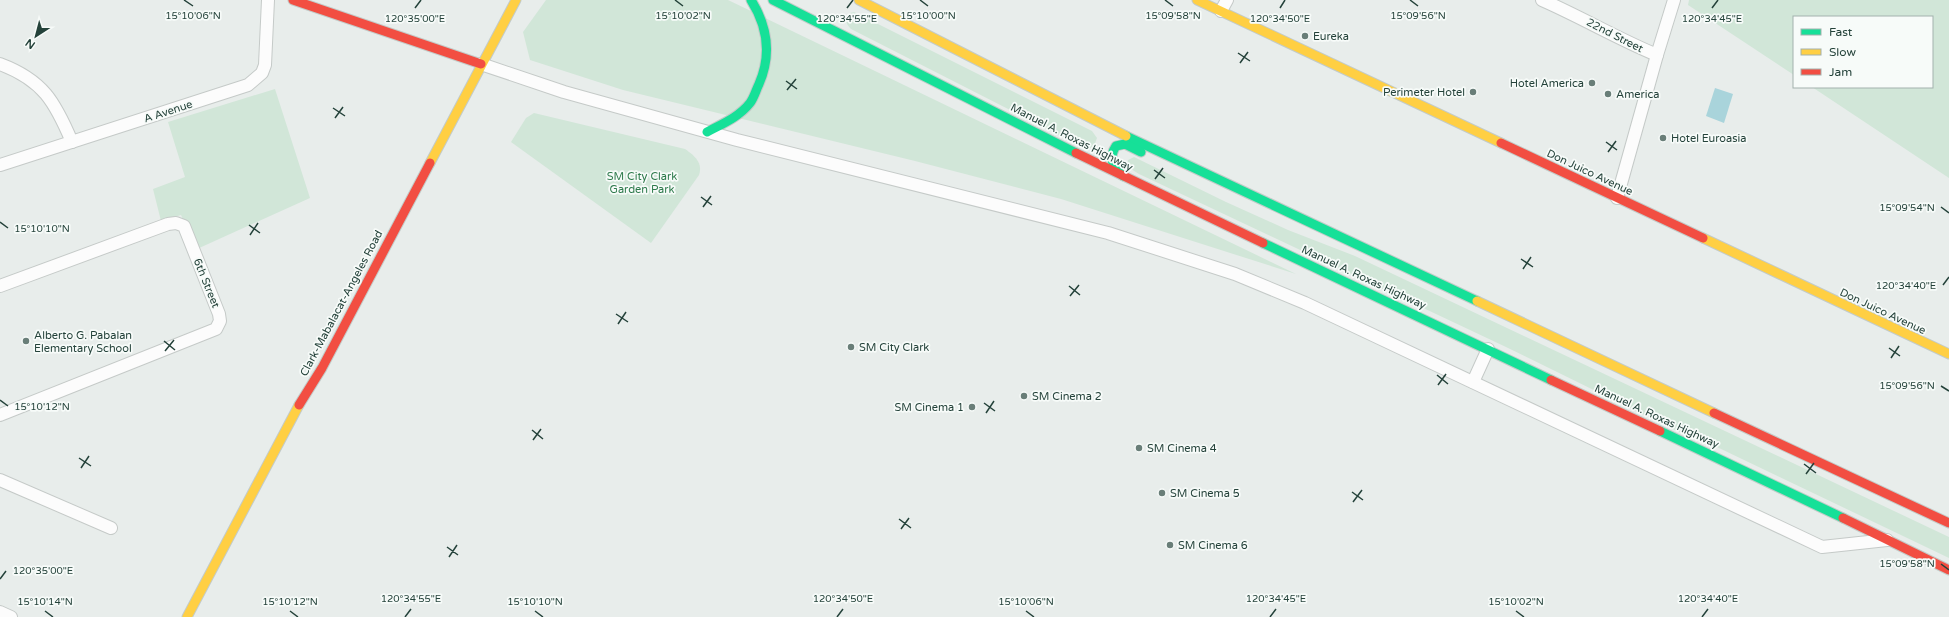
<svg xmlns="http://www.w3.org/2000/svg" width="1949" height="617" font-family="'Varela Round',sans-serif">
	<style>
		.green { fill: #d1e6d8 }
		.water { fill: #a9d4db }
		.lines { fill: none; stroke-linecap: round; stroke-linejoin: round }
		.street-casing { stroke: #c5cac8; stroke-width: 14 }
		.fast-casing { stroke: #c3cbc8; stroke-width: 11 }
		.slow-casing { stroke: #c3cbc8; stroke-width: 11 }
		.jam-casing { stroke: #c3cbc8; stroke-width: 11 }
		.street { stroke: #fcfcfc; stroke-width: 12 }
		.fast { stroke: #16e098; stroke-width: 9 }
		.slow { stroke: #ffcf43; stroke-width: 9 }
		.jam { stroke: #f24e42; stroke-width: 9 }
		.ticks { fill: none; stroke: #24423a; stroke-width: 1.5 }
		.poi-dot { fill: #697e78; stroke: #f7fbf9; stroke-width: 1.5 }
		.labels { text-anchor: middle; stroke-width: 3.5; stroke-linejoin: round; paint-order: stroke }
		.street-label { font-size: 11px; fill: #24423a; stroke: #f7fbf9 }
		.poi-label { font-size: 11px; fill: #24423a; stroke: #f7fbf9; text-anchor: start }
		.park-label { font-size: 11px; fill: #2d7a4b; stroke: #f7fbf9 }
		.ticks-label { font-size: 10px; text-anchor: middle; fill: #24423a; stroke: #f7fbf9; stroke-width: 3.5; stroke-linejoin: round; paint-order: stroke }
	</style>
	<rect width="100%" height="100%" fill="#e8edeb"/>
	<g class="green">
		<polygon points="546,0 728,0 1296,274 1061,199 915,161 623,90 530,60 523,32"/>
		<polygon points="1689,0 1949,0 1949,178 1812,87 1932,87 1932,17 1794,17 1794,75 1688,5"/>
		<path d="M 854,12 L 1092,131 L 1097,138 L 1094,146 L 1090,148 L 1083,147 L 851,29 C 845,24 845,18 850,13 Z"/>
		<polygon points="275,89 310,198 197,249 181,215 161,221 153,189 185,177 168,122"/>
		<path d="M 534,113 L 685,149 C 695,156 703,163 699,175 L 651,243 L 511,142 L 526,118 Z"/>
		<path d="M 1134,157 L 1226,202 L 1288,230 L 1355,256 L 1949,537 L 1949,558 L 1719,448 L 1677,431 L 1506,347 L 1139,174 C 1133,170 1126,168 1128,160 Z"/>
	</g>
	<polygon class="water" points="1715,88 1733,94 1724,123 1706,116"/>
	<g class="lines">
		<g class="street-casing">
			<g id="street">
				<path d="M 1542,0 C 1581,17 1618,39 1657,55 L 1674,0"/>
				<polyline points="1221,11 1227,0"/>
				<path d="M 0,64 C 43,80 55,102 72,142"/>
				<polyline points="481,64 564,92 737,140 1108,233 1235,274 1305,303 1822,547 1887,540"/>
				<polyline points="0,165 248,85 262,73 265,65 268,0"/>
				<polyline points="1617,198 1657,55"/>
				<polyline points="0,286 168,224 176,223 184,226 219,314 220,321 216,329 0,415"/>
				<polyline points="1473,382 1488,349"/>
				<polyline points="0,480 111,528"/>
				<polyline points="0,612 11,617"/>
			</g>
		</g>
		<g class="fast-casing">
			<g id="fast">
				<polyline points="773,0 1076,153"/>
				<path d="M 707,132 C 722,124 739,117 750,103 C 754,98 756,90 759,84 C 772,54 768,27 751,0"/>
				<polyline points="1126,136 1477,301"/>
				<path d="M 1123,176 C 1113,167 1108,158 1116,146 L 1125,144 L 1141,152"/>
				<polyline points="1263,243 1551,380"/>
				<polyline points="1660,431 1843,518"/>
			</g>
		</g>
		<g class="slow-casing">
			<g id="slow">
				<polyline points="859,0 1126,136"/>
				<polyline points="1197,0 1501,143"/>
				<polyline points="430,163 516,0"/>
				<polyline points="1703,238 1949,354"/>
				<polyline points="1477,301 1714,413"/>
				<polyline points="187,617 299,405"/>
			</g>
		</g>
		<g class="jam-casing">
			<g id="jam">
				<polyline points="293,0 481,64"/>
				<polyline points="1501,143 1703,238"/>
				<polyline points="1076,153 1263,243"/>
				<polyline points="1551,380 1660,431"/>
				<polyline points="299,405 322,368 430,163"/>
				<polyline points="1714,413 1949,523"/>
				<polyline points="1843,518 1949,570"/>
			</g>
		</g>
		<use href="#street" class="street"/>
		<use href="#fast" class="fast"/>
		<use href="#slow" class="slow"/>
		<use href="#jam" class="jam"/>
	</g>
	<path class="ticks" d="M 184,0 L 193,6M 675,0 L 683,6M 920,0 L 928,6M 1165,0 L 1173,6M 1410,0 L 1418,6M 415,8 L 421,0M 847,8 L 853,0M 1280,8 L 1285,0M 1712,8 L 1718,0M 1238,53 L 1250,61M 1240,63 L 1248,52M 786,81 L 797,89M 787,90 L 796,79M 333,108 L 345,116M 335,118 L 343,107M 1606,142 L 1617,150M 1608,152 L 1616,141M 1154,170 L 1165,178M 1155,179 L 1163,168M 701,197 L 712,205M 703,207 L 711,196M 1941,207 L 1949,213M 0,222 L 8,228M 249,225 L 260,233M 250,235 L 258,223M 1521,259 L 1533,267M 1523,269 L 1531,257M 1943,285 L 1949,277M 1069,286 L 1080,295M 1070,296 L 1079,285M 616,314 L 628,322M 618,324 L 626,312M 164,341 L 175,350M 1889,348 L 1900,356M 165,351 L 174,340M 1891,358 L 1899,346M 1437,375 L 1448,384M 1438,385 L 1446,374M 1941,386 L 1949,391M 0,400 L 8,406M 984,403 L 995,411M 986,413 L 994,401M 532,430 L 543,439M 533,440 L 541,429M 79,458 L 91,466M 1804,464 L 1816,473M 81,468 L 89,456M 1806,474 L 1814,463M 1352,492 L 1363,500M 1353,502 L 1362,490M 899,519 L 911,528M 901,529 L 909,518M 447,547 L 458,555M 449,557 L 457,545M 1941,564 L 1949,570M 0,579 L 6,571M 45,611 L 53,617M 290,611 L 298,617M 535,611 L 543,617M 1026,611 L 1034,617M 1516,611 L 1524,617M 405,617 L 411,609M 837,617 L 843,609M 1270,617 L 1276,609M 1702,617 L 1708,609"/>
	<g class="poi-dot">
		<circle cx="1305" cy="36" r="4"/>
		<circle cx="1592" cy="83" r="4"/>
		<circle cx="1473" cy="92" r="4"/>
		<circle cx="1608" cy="94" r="4"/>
		<circle cx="1663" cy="138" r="4"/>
		<circle cx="26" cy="341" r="4"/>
		<circle cx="851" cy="347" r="4"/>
		<circle cx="1024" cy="396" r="4"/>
		<circle cx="972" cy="407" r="4"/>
		<circle cx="1139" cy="448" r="4"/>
		<circle cx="1162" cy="493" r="4"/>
		<circle cx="1170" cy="545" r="4"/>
	</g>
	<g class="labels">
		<g class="street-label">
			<text transform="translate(1615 35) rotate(27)" y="4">22nd Street</text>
			<text transform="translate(168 111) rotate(-18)" y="4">A Avenue</text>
			<text transform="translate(1072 137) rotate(27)" y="4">Manuel A. Roxas Highway</text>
			<text transform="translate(1590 172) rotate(25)" y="4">Don Juico Avenue</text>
			<text transform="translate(1364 277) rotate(25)" y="4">Manuel A. Roxas Highway</text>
			<text transform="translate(207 283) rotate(68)" y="4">6th Street</text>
			<text transform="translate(341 303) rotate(-62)" y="4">Clark-Mabalacat-Angeles Road</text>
			<text transform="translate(1883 311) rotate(25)" y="4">Don Juico Avenue</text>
			<text transform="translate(1657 416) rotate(25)" y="4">Manuel A. Roxas Highway</text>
		</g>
		<g class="poi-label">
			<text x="1313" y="40">Eureka</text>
			<text x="1584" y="87" text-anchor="end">Hotel America</text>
			<text x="1465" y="96" text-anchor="end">Perimeter Hotel</text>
			<text x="1616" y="98">America</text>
			<text x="1671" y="142">Hotel Euroasia</text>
			<text x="34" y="339">Alberto G. Pabalan<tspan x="34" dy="13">Elementary School</tspan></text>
			<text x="859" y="351">SM City Clark</text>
			<text x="1032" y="400">SM Cinema 2</text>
			<text x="964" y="411" text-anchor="end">SM Cinema 1</text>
			<text x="1147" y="452">SM Cinema 4</text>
			<text x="1170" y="497">SM Cinema 5</text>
			<text x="1178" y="549">SM Cinema 6</text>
		</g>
		<g class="park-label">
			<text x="642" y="180">SM City Clark<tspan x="642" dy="13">Garden Park</tspan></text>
		</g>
	</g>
	<g class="ticks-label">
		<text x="193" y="19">15°10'06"N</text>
		<text x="683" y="19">15°10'02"N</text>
		<text x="928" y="19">15°10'00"N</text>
		<text x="1173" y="19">15°09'58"N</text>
		<text x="1418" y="19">15°09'56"N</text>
		<text x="415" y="22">120°35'00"E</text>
		<text x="847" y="22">120°34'55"E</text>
		<text x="1712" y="22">120°34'45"E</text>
		<text x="1280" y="22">120°34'50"E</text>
		<text x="1907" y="211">15°09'54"N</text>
		<text x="42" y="232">15°10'10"N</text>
		<text x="1906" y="289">120°34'40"E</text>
		<text x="1907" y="389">15°09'56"N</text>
		<text x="42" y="410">15°10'12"N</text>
		<text x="1907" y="567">15°09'58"N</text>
		<text x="43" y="574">120°35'00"E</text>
		<text x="411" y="602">120°34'55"E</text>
		<text x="843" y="602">120°34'50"E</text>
		<text x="1276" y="602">120°34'45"E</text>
		<text x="1708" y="602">120°34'40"E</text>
		<text x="45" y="605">15°10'14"N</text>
		<text x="290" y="605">15°10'12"N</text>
		<text x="535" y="605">15°10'10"N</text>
		<text x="1026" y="605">15°10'06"N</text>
		<text x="1516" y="605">15°10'02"N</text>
	</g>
	<rect x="1793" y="16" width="140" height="72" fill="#f7fbf9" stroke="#a3b1ad"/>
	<rect x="1801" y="29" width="20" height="6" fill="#16e098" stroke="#a3b1ad"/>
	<text x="1829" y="36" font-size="12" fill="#24423a">Fast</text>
	<rect x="1801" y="49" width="20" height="6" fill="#ffcf43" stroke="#a3b1ad"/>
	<text x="1829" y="56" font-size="12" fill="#24423a">Slow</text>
	<rect x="1801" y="69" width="20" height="6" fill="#f24e42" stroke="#a3b1ad"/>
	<text x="1829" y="76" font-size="12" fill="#24423a">Jam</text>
	<g transform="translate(36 36) rotate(216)" stroke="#f7fbf9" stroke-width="3" paint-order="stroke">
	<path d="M0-3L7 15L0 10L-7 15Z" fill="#24423a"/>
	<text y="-6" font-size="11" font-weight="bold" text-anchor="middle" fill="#24423a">N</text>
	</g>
</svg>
